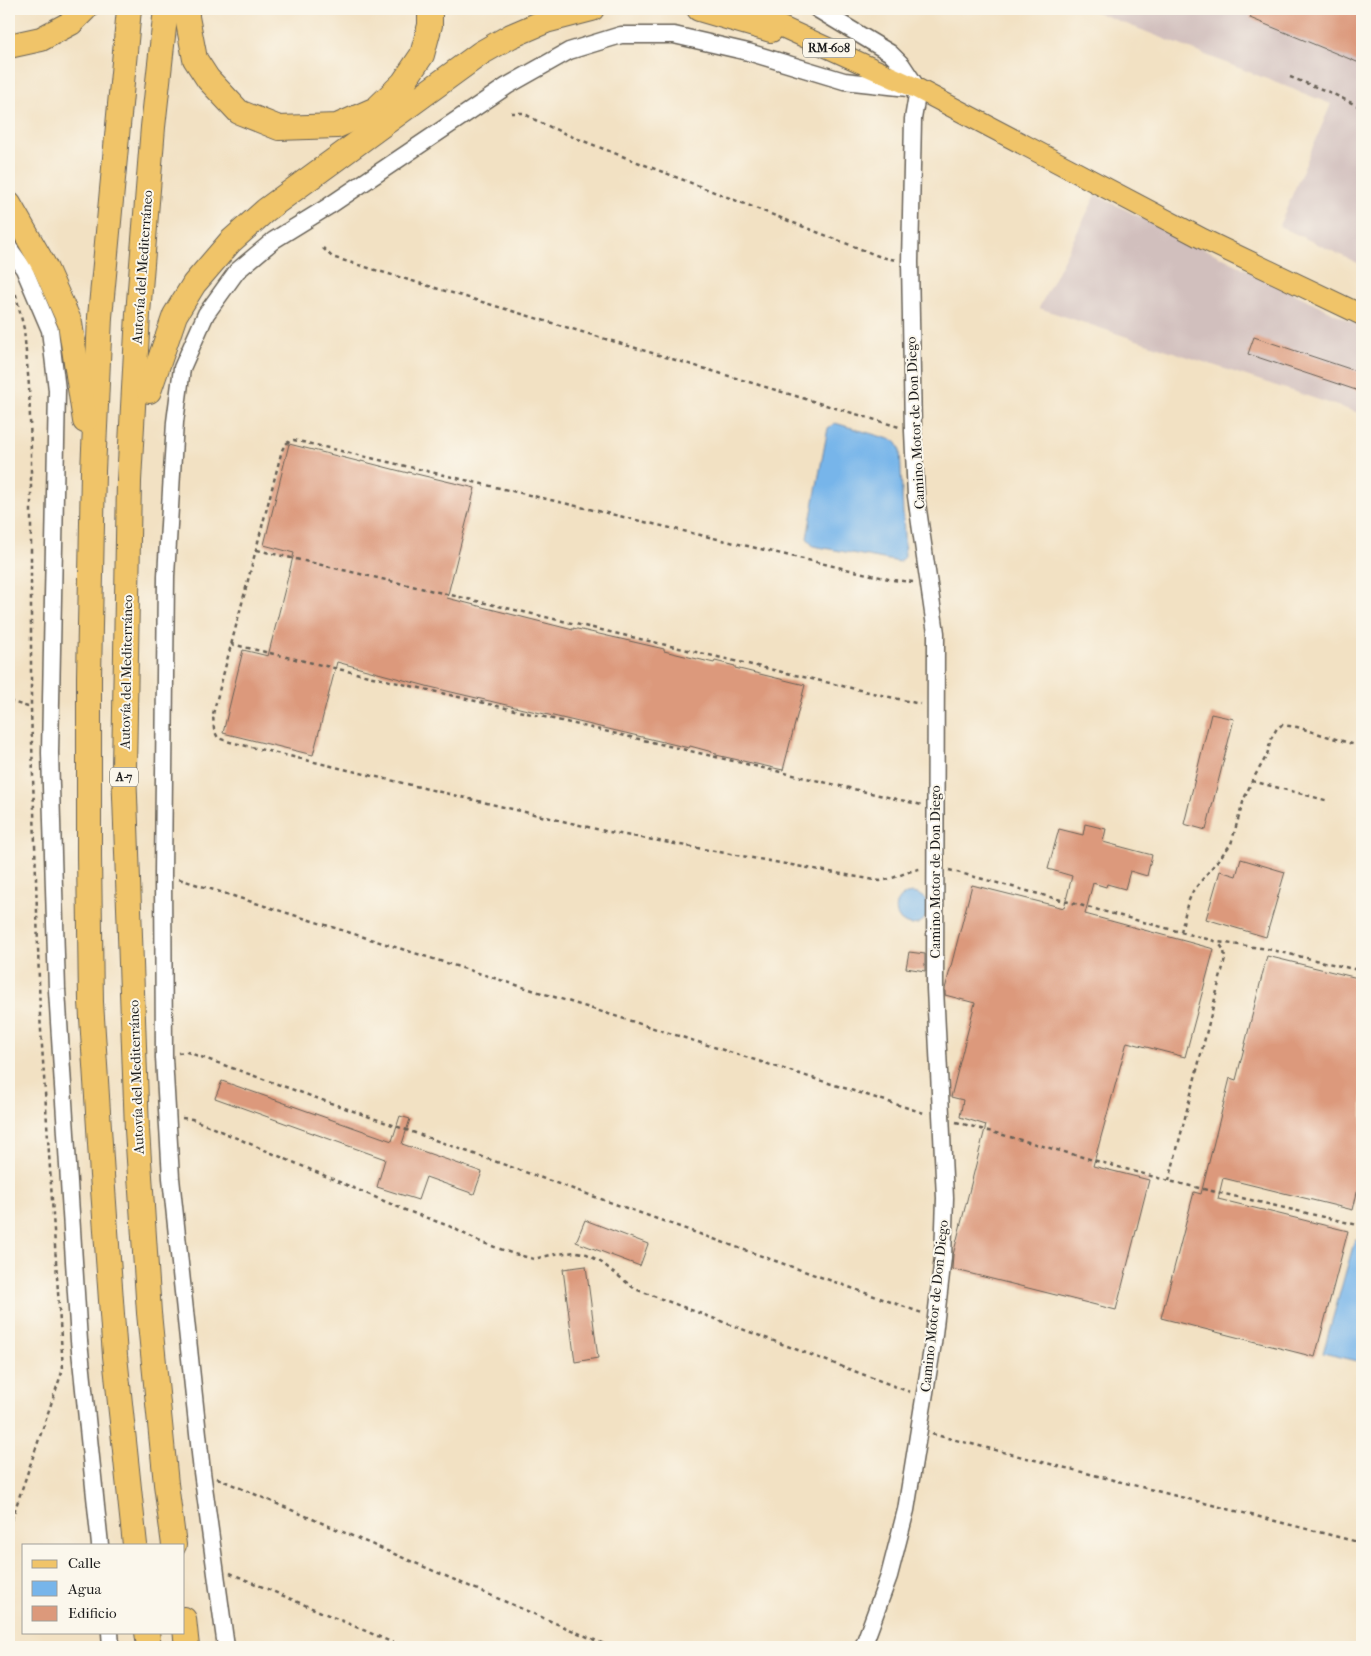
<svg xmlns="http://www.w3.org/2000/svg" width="1371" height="1656" font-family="'IM FELL French Canon',serif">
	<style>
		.industrial { fill: #d1bfbd }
		.water { fill: #77b5ea; stroke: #4a6883 }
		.building { fill: #dc997b }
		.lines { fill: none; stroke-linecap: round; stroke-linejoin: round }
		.minor-casing { stroke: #676156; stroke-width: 19 }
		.major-casing { stroke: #676156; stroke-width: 22 }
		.highway-casing { stroke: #676156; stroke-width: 26 }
		.path { stroke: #676156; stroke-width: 2.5; stroke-dasharray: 4 4; stroke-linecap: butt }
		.minor { stroke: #fff; stroke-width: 16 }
		.major { stroke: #f0c469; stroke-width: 20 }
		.highway { stroke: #f0c469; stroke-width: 24 }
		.labels { text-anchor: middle; stroke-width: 4; stroke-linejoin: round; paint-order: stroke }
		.shield { fill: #fbf7ec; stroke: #5f5e5a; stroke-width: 1 }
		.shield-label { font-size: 12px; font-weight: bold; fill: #1c1c1c }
		.street-label { font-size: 14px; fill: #1c1c1c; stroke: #fbf7ec }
	</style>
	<rect width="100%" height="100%" fill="#fbf7ec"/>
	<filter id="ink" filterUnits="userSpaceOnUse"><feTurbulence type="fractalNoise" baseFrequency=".02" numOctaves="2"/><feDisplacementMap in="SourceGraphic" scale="10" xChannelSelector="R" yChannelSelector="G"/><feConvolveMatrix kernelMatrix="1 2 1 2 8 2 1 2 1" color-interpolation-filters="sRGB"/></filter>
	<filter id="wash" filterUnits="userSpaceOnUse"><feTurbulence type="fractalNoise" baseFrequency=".0096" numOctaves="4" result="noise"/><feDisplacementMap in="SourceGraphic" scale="20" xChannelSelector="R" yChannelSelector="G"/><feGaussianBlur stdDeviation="1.12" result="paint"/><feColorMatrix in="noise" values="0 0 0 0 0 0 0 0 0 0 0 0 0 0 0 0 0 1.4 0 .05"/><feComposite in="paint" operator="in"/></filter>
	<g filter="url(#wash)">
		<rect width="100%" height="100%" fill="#f2e1c3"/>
		<g class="industrial">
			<polygon points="1088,9 1362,9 1362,265 1279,226 1331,104"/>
			<polygon points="1096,195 1362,327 1362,414 1039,308"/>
		</g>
		<g class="water">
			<polygon points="835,423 896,441 900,449 905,557 900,562 813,546 807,538 828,428"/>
			<circle cx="912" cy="909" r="16"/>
			<polygon points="1355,1239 1362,1241 1362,1362 1323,1353"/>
		</g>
		<g id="blocks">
			<g class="building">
				<polygon points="1254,9 1362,9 1362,64 1250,18"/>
				<polygon points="1254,337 1362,373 1362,380 1359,391 1248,354"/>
				<polygon points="289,444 361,462 361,461 408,473 408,472 475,488 447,598 573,630 573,628 664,649 664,651 714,663 715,661 735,666 735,668 805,685 783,770 716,755 716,753 690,746 689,748 430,687 337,662 313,755 223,733 243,650 268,656 294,553 264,545"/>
				<polygon points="1211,714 1234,719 1206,830 1184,824"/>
				<polygon points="1085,824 1106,829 1103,842 1152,855 1147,876 1130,871 1125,889 1107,884 1106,887 1093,883 1085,914 1214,949 1185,1057 1127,1042 1093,1166 1149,1180 1116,1310 952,1269 953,1255 986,1125 960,1117 963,1100 951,1097 975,1003 945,995 945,989 972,885 1064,908 1072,876 1048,869 1059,829 1083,835"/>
				<polygon points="1241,859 1285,872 1266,937 1206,919 1220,871 1236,876"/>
				<polygon points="909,952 925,954 925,971 906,968"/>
				<polygon points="1267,956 1362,979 1362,1171 1353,1210 1223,1178 1218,1199 1348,1231 1315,1357 1161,1318 1194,1192 1201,1194 1230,1078 1236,1080"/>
				<polygon points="222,1081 392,1141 400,1116 410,1119 402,1144 482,1172 474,1194 426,1177 418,1200 377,1187 385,1159 215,1098"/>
				<polygon points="585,1220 648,1244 640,1266 576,1242"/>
				<polygon points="586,1266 598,1358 575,1362 563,1269"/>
			</g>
		</g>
	</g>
	<g filter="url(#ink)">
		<use href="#blocks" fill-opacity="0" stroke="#676156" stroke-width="1"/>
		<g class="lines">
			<g class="minor-casing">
				<g id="minor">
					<polyline points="817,9 890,53 902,65 918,89"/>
					<polyline points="9,248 24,269 50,330 57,390 50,753 57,990 79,1341 100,1545"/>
					<polyline points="110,1632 111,1647"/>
					<polyline points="226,1647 202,1472 171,1178 164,1058 163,874 166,576 175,422 182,368 206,314 237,271 274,240 329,206 507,86 569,51 621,35 674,35 748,52 844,81 908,88"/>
					<polyline points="863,1647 889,1576 906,1510 933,1343 943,1257 945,1198 935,988 936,633 916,496 913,431 910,262 913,119 918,89"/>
				</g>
			</g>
			<g class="major-casing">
				<polyline id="major" points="758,16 918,89 1203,239 1362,315"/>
			</g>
			<g class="highway-casing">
				<g id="highway">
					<polyline points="129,9 100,317 93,471 89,677 89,856 91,1002 102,1175 115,1356 135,1545"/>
					<polyline points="166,9 153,127 138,314 129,481 124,769 137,1130 149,1313 166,1484 174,1545"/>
					<polyline points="187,9 187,17 195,59 208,79 239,112 279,128 337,126 376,109 403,83 422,55 430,25 430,9"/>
					<polyline points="699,9 771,30"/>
					<polyline points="9,46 41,39 71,23 85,9"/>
					<polyline points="9,204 45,267 70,323 85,421"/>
					<polyline points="149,391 175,315 194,284 230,242 266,210 481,53 511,36 546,21 592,9"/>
					<polyline points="184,1619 187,1647"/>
					<polyline points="147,1632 149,1647"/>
				</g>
			</g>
			<g class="path">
				<polyline points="1290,77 1329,92 1362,108"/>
				<polyline points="511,113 523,113 539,122 568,135 881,257 896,260"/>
				<polyline points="323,248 332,257 899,427"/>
				<polyline points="257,550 920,704"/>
				<path d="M 913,582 L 893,580 L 294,440 C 286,442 283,446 281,454 L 213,714 L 214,730 L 218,738 L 230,742 L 609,832 L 880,881 C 895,879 906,871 920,869"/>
				<polyline points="231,644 922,805"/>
				<polyline points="9,701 31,708"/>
				<polyline points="1252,781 1329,801"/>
				<polyline points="949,870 1218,942 1268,949 1362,971"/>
				<polyline points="179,879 927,1114"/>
				<polyline points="1181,932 1187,905 1193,891 1231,844 1244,799 1252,781 1267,755 1271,739 1277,728 1282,725 1297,727 1362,747"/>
				<polyline points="178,1053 187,1052 922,1313"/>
				<polyline points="182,1118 192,1119 405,1210 449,1226 478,1241 514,1254 534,1259 555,1254 577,1252 587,1254 602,1263 635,1289 910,1392"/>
				<polyline points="956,1122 1169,1181 1362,1226"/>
				<polyline points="1169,1181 1225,959 1224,950 1218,942"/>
				<polyline points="932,1434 1362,1543"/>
				<polyline points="217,1478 611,1647"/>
				<polyline points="9,1527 63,1369 40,1015 31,708 31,451 29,386 24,329 15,291"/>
				<polyline points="230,1573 403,1647"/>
			</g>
			<use href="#minor" class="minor"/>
			<use href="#major" class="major"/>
			<use href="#highway" class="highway"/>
		</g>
	</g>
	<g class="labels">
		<g class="shield">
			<rect x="803" y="38.5" width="52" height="19" rx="4"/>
			<rect x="110" y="767.5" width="28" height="19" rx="4"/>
		</g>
		<g class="shield-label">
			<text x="829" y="52">RM-608</text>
			<text x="124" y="781">A-7</text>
		</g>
		<g class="street-label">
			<text transform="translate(142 267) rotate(-86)" y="5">Autovía del Mediterráneo</text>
			<text transform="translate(915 423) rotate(-93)" y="5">Camino Motor de Don Diego</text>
			<text transform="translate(126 672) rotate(-89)" y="5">Autovía del Mediterráneo</text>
			<text transform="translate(935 872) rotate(-90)" y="5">Camino Motor de Don Diego</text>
			<text transform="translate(136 1077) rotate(-92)" y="5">Autovía del Mediterráneo</text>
			<text transform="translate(934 1306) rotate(-84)" y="5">Camino Motor de Don Diego</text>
		</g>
	</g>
	<rect width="1371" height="1656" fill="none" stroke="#fbf7ec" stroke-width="30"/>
	<rect x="22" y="1544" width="162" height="90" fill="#fbf7ec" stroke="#a29f99"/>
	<rect x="32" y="1560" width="25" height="8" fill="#f0c469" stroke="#a29f99"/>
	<text x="68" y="1568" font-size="15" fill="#1c1c1c">Calle</text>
	<rect x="32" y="1581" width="25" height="15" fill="#77b5ea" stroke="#a29f99"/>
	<text x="68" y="1594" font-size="15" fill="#1c1c1c">Agua</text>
	<rect x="32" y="1606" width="25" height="15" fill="#dc997b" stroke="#a29f99"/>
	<text x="68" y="1618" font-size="15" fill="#1c1c1c">Edificio</text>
</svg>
